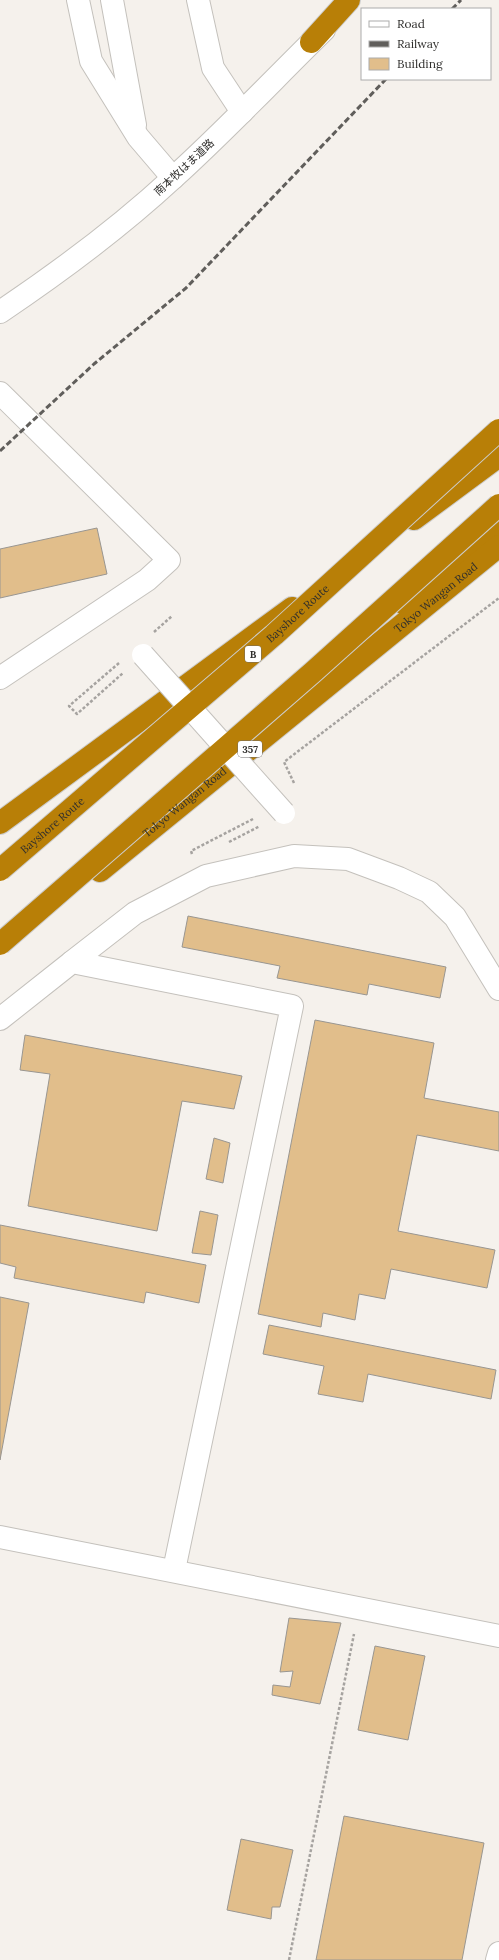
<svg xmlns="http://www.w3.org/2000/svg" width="499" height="1960" font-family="Lora,'Noto Sans JP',serif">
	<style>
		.building { fill: #e1be8b; stroke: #999691 }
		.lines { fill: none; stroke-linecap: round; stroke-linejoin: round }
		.minor-casing { stroke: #c4c1bc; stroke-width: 24 }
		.highway-casing { stroke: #cdcdcd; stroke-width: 24 }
		.path { stroke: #a6a3a0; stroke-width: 2.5; stroke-dasharray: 3 2; stroke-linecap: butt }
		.minor { stroke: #fff; stroke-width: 22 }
		.highway { stroke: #b87f07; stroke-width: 22 }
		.rail { stroke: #605e5b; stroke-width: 3; stroke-dasharray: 6 3; stroke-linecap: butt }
		.minor-bridge-casing { stroke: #c4c1bc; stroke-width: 24; stroke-linecap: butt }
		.highway-bridge-casing { stroke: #cdcdcd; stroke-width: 24; stroke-linecap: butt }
		.minor-bridge { stroke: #fff; stroke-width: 22 }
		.highway-bridge { stroke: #b87f07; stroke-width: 22 }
		.labels { text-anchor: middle; stroke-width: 3; stroke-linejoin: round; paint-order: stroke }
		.shield { fill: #fff; stroke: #6e6d6c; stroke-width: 1 }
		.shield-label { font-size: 10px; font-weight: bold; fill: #302f2d }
		.street-label { font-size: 11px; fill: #302f2d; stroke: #fff }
	</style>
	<rect width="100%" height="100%" fill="#f5f1ec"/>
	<g class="building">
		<polygon points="97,528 107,574 0,598 0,549"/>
		<polygon points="188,916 446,967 440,998 369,984 367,995 277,978 280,966 182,947"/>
		<polygon points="315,1020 434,1043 424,1098 499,1112 499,1151 417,1135 398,1231 495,1250 487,1288 391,1269 385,1299 359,1294 355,1320 323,1313 321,1327 258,1314"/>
		<polygon points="25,1035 242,1076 234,1109 182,1101 157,1231 28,1206 50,1074 20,1070"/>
		<polygon points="214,1138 230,1143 223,1183 206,1179"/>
		<polygon points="200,1211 218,1215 211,1255 192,1253"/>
		<polygon points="0,1225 206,1265 199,1303 146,1292 144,1303 14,1278 16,1267 0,1263"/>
		<polygon points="0,1297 29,1303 0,1460"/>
		<polygon points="269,1325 496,1370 491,1399 368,1374 363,1402 318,1394 324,1366 263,1354"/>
		<polygon points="289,1618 341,1623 320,1704 272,1695 273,1685 290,1687 293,1671 280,1672"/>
		<polygon points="375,1646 425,1656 408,1740 358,1730"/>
		<polygon points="344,1816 484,1843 462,1960 316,1960"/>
		<polygon points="241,1839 293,1850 280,1907 272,1907 271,1919 227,1910"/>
	</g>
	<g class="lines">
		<g class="minor-casing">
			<g id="minor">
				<polyline points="78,0 91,61 138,137 173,178"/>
				<polyline points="112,0 135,125"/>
				<polyline points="198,0 213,68 242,112"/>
				<path d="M 0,312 C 61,271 119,228 173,178 C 225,131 274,79 324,30"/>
				<polyline points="0,393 169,560 147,580 0,678"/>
				<polyline points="72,962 135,913 206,876 294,856 348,859 399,878 429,892 455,917 499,989"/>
				<polyline points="0,1019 72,962 292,1006 174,1570"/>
				<polyline points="0,1537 499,1636"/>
				<polyline points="497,1960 499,1953"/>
			</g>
		</g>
		<g class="highway-casing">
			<g id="highway">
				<polyline points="311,42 349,0"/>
				<polyline points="414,519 499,456"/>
				<polyline points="403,603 499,529"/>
				<polyline points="0,823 292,608"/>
				<path id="s1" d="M 100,871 L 499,546"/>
			</g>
		</g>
		<g class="path">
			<polyline points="154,632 172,616"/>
			<polyline points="119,663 69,706 77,714 123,673"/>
			<polyline points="294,783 284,762 499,598"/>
			<polyline points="229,842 260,826"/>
			<polyline points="192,854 191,851 253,819"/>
			<polyline points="289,1960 354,1634"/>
		</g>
		<use href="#minor" class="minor"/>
		<use href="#highway" class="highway"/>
		<g class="rail">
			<polyline points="452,9 461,0"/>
			<polyline points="0,451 94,364 186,288 386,79"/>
		</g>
		<g class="minor-bridge-casing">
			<polyline id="minor-bridge" points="143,655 284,813"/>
		</g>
		<g class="highway-bridge-casing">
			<g id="highway-bridge">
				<path id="s2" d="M 0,870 L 274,635 L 499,430"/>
				<polyline points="0,944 313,672 499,505"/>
			</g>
		</g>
		<use href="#minor-bridge" class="minor-bridge"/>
		<use href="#highway-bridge" class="highway-bridge"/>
	</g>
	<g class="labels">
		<g class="shield">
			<rect x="245" y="646" width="16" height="16" rx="3"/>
			<rect x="238" y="741" width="24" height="16" rx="3"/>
		</g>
		<g class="shield-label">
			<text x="253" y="658">B</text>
			<text x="250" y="753">357</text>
		</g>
		<g class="street-label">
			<text transform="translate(184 167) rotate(-43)" y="4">南本牧はま道路</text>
			<text dy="4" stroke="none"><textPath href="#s1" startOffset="433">Tokyo Wangan Road</textPath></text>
			<text dy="4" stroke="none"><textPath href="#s2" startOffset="393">Bayshore Route</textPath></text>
			<text dy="4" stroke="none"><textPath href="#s1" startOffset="109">Tokyo Wangan Road</textPath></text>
			<text dy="4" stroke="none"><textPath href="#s2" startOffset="69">Bayshore Route</textPath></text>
		</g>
	</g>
	<rect x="361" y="8" width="130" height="72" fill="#ffffff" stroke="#acacab"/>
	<rect x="369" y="21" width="20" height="6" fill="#ffffff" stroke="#acacab"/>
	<text x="397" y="28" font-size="12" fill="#302f2d">Road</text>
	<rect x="369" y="41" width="20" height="6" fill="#605e5b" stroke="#acacab"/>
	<text x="397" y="48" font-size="12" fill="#302f2d">Railway</text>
	<rect x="369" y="58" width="20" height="12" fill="#e1be8b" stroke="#acacab"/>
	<text x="397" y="68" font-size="12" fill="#302f2d">Building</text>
</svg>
